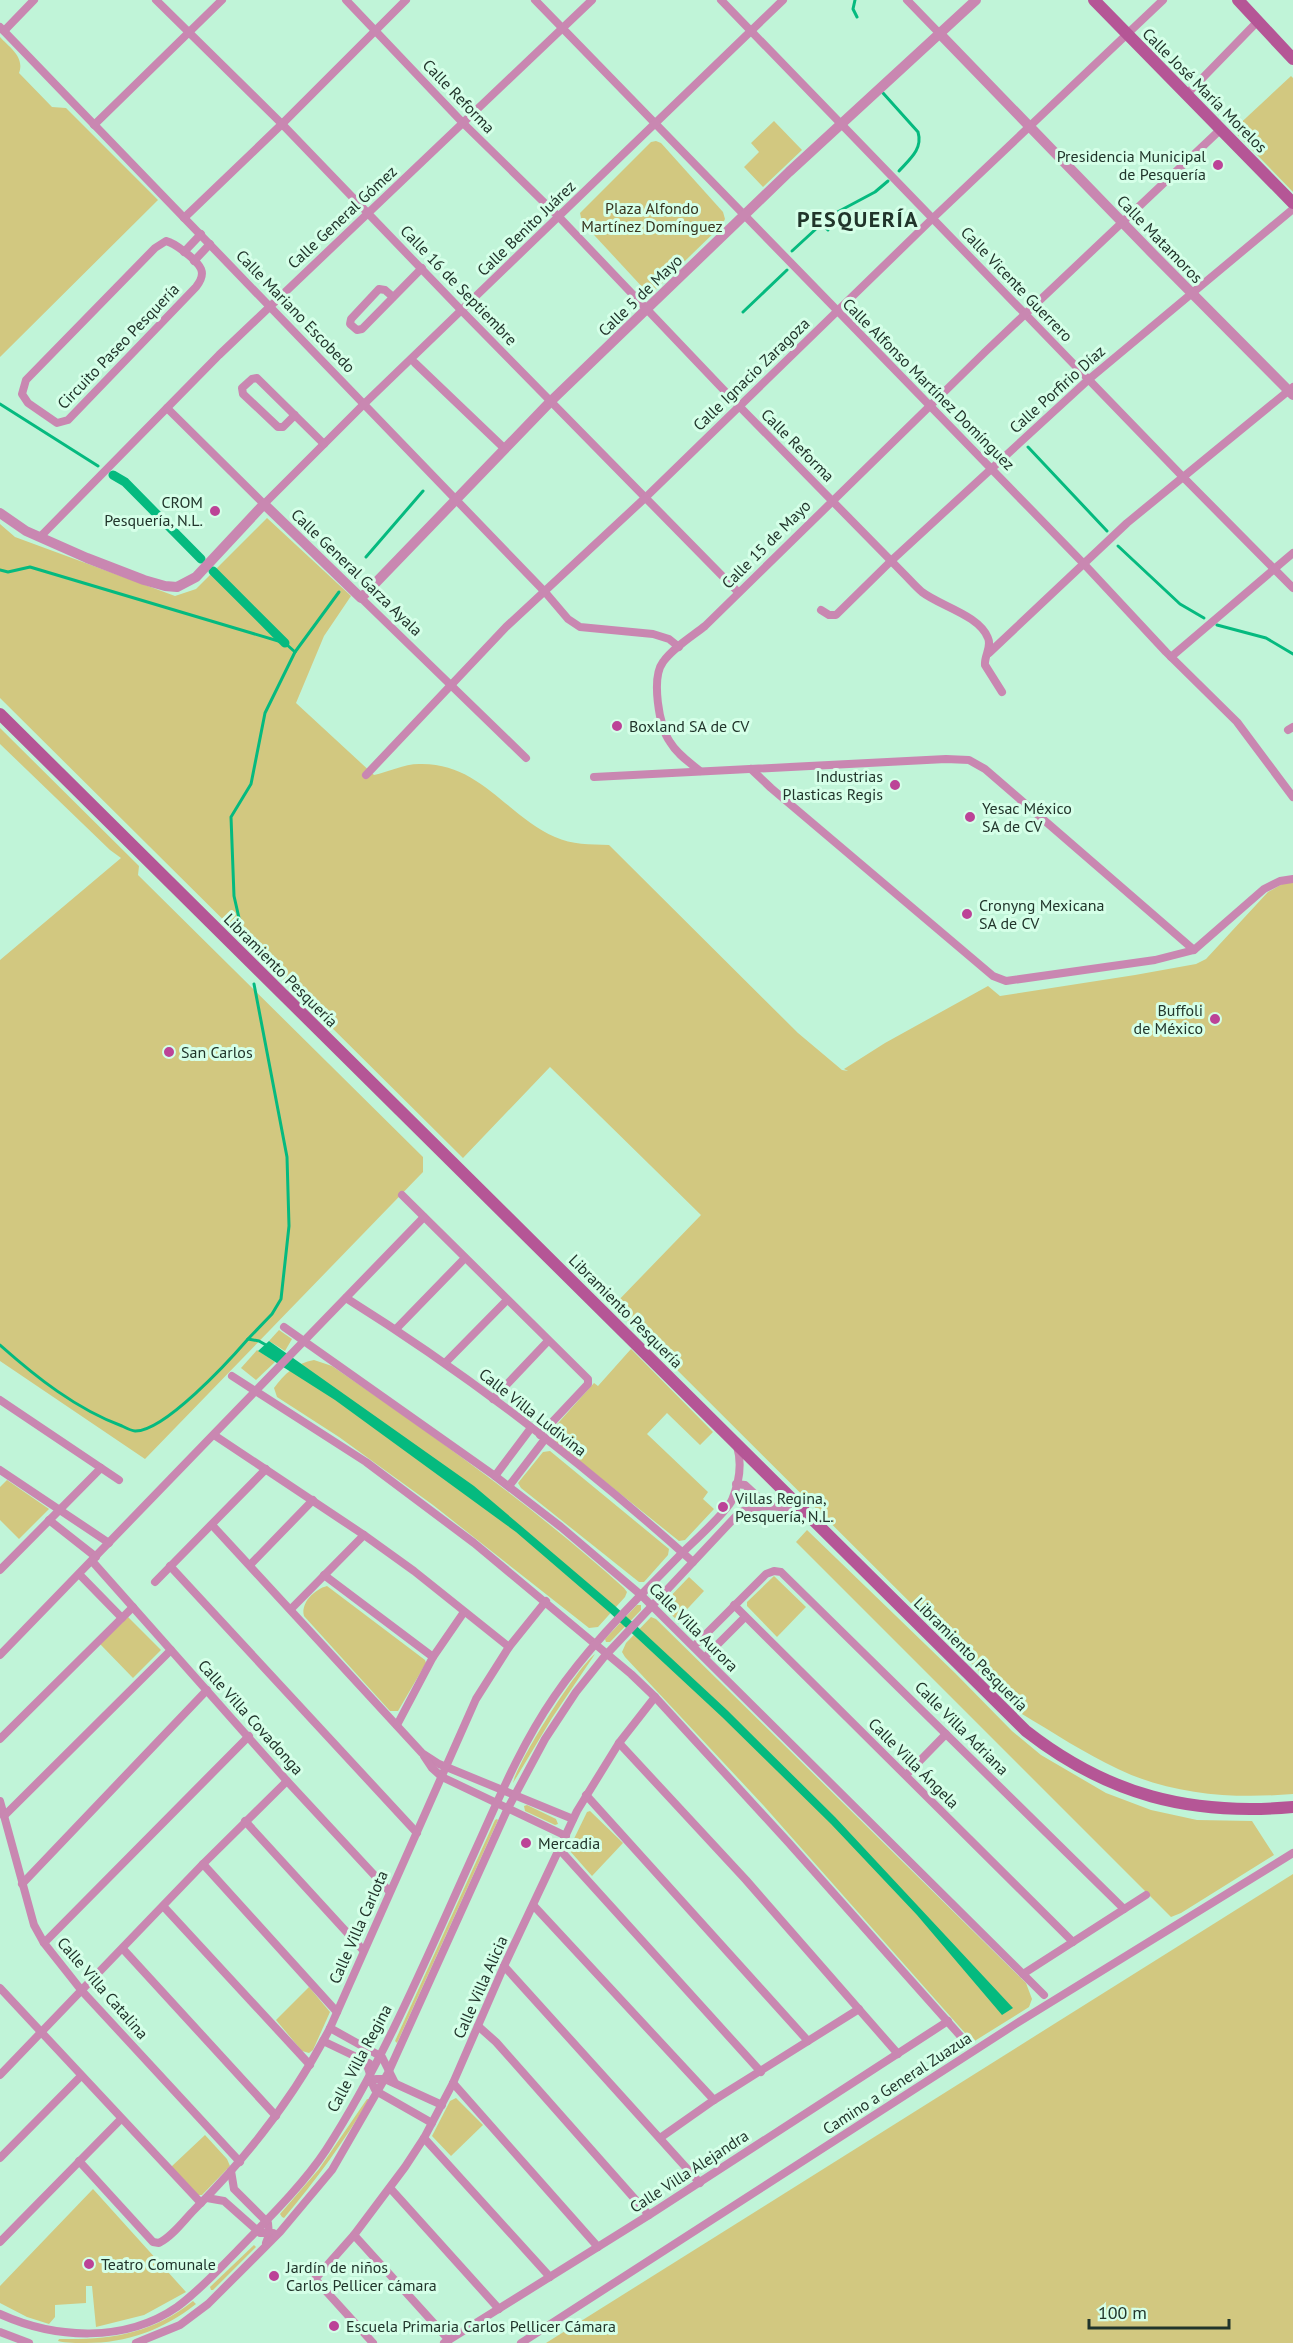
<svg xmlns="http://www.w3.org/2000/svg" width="1293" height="2343" font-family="'PT Sans',sans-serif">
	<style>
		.green { fill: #d2c880 }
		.water { fill: #05ba7f }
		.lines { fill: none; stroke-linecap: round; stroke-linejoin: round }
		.stream { stroke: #05ba7f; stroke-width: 3 }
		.canal { stroke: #05ba7f; stroke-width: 9 }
		.minor { stroke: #c987b1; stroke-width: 8 }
		.tertiary { stroke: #c987b1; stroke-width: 10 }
		.secondary { stroke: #b55696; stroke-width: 12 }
		.poi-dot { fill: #bc4397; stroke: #d5ffe8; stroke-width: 2 }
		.labels { text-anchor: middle; stroke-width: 6; stroke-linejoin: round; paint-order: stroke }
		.street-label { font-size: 16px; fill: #21352b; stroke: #d5ffe8 }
		.poi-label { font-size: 16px; fill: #21352b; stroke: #d5ffe8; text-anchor: start }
		.park-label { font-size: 16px; fill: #37341e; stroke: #d5ffe8 }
		.district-label { font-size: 22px; font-weight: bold; letter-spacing: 1.5px; fill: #21352b; stroke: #d5ffe8 }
	</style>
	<rect width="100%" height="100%" fill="#c0f4d8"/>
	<g class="green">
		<path d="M 0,37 C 10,48 25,57 19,73 L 52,107 L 66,108 L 158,200 L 0,357 Z"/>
		<polygon points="1291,76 1293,78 1293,192 1233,130"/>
		<polygon points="774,121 802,150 763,187 744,167 759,152 751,143"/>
		<polygon points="656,141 661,143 723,212 725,219 722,225 655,290 645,290 582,222 580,213 651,142"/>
		<path d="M 267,518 L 351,596 L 324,636 L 296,703 L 374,775 C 388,772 404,764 419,764 C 479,762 506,815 555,837 C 572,845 590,844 609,845 L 798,1033 L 842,1070 L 848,1071 L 844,1069 L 885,1043 L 988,986 L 1000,996 L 1135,975 L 1196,964 L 1206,959 L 1268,892 L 1284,883 L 1293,883 L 1293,1794 C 1234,1799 1172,1795 1118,1769 C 1084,1753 1054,1733 1022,1714 L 613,1306 L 701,1215 L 550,1067 L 463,1158 L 0,698 L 0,524 L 15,537 L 175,596 L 196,589 Z"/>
		<polygon points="0,728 139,866 138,875 423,1157 423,1172 145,1459 0,1361 0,960 121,858 110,850 0,744"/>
		<polygon points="279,1330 292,1339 285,1351 269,1341"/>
		<polygon points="631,1349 713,1432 700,1445 667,1413 647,1434 708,1492 703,1499 714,1509 685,1540 679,1541 551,1438 551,1431 594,1383 598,1386"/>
		<polygon points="257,1350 275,1362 256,1380 241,1368"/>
		<path d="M 314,1360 L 332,1366 C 433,1435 533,1506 624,1588 L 627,1592 L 625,1597 L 598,1627 L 589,1628 L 433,1505 L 339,1437 L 277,1397 L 274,1388 C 284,1374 296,1363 314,1360 Z"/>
		<polygon points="550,1451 669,1549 668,1555 644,1582 639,1582 521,1488 518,1483 543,1452"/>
		<polygon points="7,1480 49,1509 19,1539 0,1520 0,1487"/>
		<polygon points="807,1530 955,1673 1012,1731 1041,1755 1106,1793 1151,1810 1197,1820 1252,1821 1274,1855 1181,1913 1171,1917 796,1542"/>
		<polygon points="774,1576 806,1607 777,1637 747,1606 747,1602"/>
		<polygon points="689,1577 704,1591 677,1620 664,1608 664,1603"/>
		<path d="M 327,1586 L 425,1660 L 426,1663 L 398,1711 L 390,1711 L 304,1616 C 300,1603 315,1589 327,1586 Z"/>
		<polygon points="637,1605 641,1605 641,1610 610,1642 606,1642 605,1639"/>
		<polygon points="128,1617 161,1650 133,1678 100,1644"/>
		<polygon points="651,1617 656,1619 1026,1983 1032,1999 1029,2007 973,2042 764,1806 625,1657 622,1652 626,1643"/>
		<path d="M 595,1654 L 552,1718 L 513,1783 C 519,1759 576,1669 595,1654 Z"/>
		<polygon points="527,1805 556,1819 558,1824 555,1825 525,1811 524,1806"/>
		<polygon points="590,1811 623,1843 592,1876 570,1851 570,1847 587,1812"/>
		<polygon points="497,1819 498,1820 397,2043 395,2041 495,1820"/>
		<polygon points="1293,1874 1293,2343 546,2343"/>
		<polygon points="309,1987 330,2012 313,2050 309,2053 302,2051 276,2020"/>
		<polygon points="456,2098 483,2125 451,2156 432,2136 450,2101"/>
		<path d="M 367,2099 L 369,2099 C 344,2142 316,2180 284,2218 L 282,2217 L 280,2214 L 319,2169 Z"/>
		<polygon points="205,2135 227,2159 230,2166 202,2195 198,2195 171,2167"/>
		<polygon points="93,2189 186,2292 144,2315 96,2327 92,2286 86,2286 86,2303 55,2305 55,2317 49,2324 27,2317 0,2303 0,2286"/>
		<polygon points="254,2245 256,2247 213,2290 211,2290 210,2287"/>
		<path d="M 193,2301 L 196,2304 C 163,2330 127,2343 86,2343 C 77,2343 66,2343 58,2341 L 59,2339 C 111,2340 152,2334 193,2301 Z"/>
	</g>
	<polygon class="water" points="269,1341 474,1486 614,1605 727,1710 835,1817 1013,2008 1002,2015 917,1915 831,1824 722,1717 609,1612 516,1532 335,1400 258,1351"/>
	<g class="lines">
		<g class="stream">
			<polyline points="855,0 853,9 857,17"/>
			<path d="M 883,93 L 918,132 C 923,149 910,159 899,171"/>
			<polyline points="821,223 828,230"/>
			<polyline points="792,251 830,216 875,192 888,181"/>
			<polyline points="743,312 787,270"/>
			<polyline points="0,404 98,466"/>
			<polyline points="1028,447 1107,531"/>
			<polyline points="1118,546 1180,604 1204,618"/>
			<polyline points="366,557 423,491"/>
			<polyline points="0,570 8,572 30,567 285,643 295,652 265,713 251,784 231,817 234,896 244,940"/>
			<polyline points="1217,625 1266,638 1293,654"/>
			<polyline points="295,652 339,592"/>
			<polyline points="248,1339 272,1314 281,1299 289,1226 287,1157 254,984"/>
			<path d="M 0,1345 C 36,1377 76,1409 122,1426 C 126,1428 132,1431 135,1431 C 164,1432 229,1361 248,1339 L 259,1341 L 266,1345"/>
		</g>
		<g class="canal">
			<polyline points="113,475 125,482 201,559"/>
			<polyline points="213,571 285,643"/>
		</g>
		<g class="minor">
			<polyline points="156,0 282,124 462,311 738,592"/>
			<path d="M 346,0 L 463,123 L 559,217 L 739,406 L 905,575 C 910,580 916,587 922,592 C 940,606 979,615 988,638 C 992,647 984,656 985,665 L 1002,692"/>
			<polyline points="535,0 1084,564 1166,652 1237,722 1293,797"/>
			<polyline points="721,0 1182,476 1293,588"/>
			<polyline points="907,0 940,34"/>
			<polyline points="0,27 545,592 568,619 580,627 653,634 669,639 679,647"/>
			<polyline points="4,31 34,0"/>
			<polyline points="1186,95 1258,21"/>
			<polyline points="94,125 222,0"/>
			<polyline points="184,218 282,124 406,0"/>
			<path d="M 166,241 C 175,243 197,260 201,269 C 204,276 200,282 196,287 L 68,420 L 57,423 L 28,403 L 22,394 L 26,380 L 155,248 Z"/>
			<polyline points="184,252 201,234"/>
			<polyline points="194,261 210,244"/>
			<polyline points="393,297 385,290 379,289 351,319 350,324 357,330 362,329 422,268"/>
			<polyline points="415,363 505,449"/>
			<polyline points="167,408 264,504 364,404 783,0"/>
			<polyline points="295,415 283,427 278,427 243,394 242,388 252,379 257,378 324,444"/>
			<polyline points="40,537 219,355 592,0"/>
			<polyline points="361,598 526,758"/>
			<polyline points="821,610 829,615 836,615 891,561 1088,380 1293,209"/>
			<polyline points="989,653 1127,523 1293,387"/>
			<polyline points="1171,657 1293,553"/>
			<polyline points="1288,730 1293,727"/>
			<polyline points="751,769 771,788 993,976 1006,981 1155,960 1194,950 1264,889 1280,881 1293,879"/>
			<path d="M 700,771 C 689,762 677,754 670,742 C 659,727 651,678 663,662 C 673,648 691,637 705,626 L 985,352 L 1221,129"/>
			<polyline points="366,775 506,627 645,498 933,218 1163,0"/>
			<polyline points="594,777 946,759 969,760 985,769 1194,950"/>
			<polyline points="402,1195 588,1379 588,1384 540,1435"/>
			<path d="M 346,1298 C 469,1375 585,1465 693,1562"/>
			<polyline points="284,1327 495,1476 561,1527 641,1595 1044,1995"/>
			<polyline points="396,1329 465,1258"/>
			<polyline points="445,1363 507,1300"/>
			<polyline points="232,1376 366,1462 474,1543 631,1674 655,1697 788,1842 964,2040"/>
			<polyline points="493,1399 548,1341"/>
			<polyline points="0,1400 119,1480"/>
			<polyline points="214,1435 364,1535 414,1571 509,1647"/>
			<polyline points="0,1470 109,1543"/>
			<polyline points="495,1476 531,1428"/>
			<polyline points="736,1484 745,1485 758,1497 758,1507"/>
			<polyline points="509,1486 545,1439"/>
			<polyline points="49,1520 96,1557"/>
			<polyline points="212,1525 422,1753 439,1764 573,1819"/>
			<polyline points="92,1561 287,1781 389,1891"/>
			<polyline points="250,1565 313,1500"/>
			<polyline points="170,1566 417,1833"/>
			<polyline points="0,1570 101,1468"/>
			<polyline points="79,1574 122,1618"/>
			<polyline points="324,1575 433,1657"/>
			<polyline points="155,1582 266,1469"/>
			<polyline points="734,1605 1073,1942"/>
			<polyline points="291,1609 364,1535"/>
			<polyline points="697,1643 766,1574 774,1571 781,1572 1124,1909"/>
			<polyline points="708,1654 745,1617"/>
			<polyline points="0,1655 424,1217"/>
			<polyline points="397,1725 433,1657 464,1612"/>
			<polyline points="0,1739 133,1607"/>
			<polyline points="619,1743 746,1880 898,2054"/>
			<polyline points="424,1756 432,1768 442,1777 566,1836"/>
			<polyline points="906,1775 946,1734"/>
			<polyline points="586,1795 808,2041"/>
			<polyline points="0,1801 34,1925 44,1943 82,1991 240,2162"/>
			<polyline points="4,1816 171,1650"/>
			<polyline points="245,1821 363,1950"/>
			<polyline points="560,1850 761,2072"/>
			<polyline points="203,1864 337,2012"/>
			<polyline points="22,1884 207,1690"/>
			<polyline points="534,1906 714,2100"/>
			<polyline points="164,1907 310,2065"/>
			<polyline points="44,1943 249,1736"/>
			<polyline points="123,1949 276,2116"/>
			<polyline points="504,1966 700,2183"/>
			<polyline points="1023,1974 1146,1895"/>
			<polyline points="0,1988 201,2203"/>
			<polyline points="478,2026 496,2042 649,2215"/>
			<polyline points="330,2028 382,2057 395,2083"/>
			<polyline points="323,2041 369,2063"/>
			<path d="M 364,2061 C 372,2070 369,2082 376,2091 L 432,2123"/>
			<polyline points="0,2075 203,1864 287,1781"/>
			<polyline points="368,2082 376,2079 385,2079 442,2105"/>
			<polyline points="453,2083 598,2247"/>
			<polyline points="424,2138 550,2277"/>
			<polyline points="660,2138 714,2100 859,2009"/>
			<polyline points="0,2158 81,2076"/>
			<path d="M 79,2161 L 153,2242 L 159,2243 C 173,2236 184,2220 195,2209 C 249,2155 295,2096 330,2028 L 476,1699 L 509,1647 L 546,1601"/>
			<polyline points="231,2171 234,2189 268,2223 269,2235 266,2243"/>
			<polyline points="390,2188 499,2309"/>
			<polyline points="207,2198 224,2201 260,2233 273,2233"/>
			<polyline points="354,2235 449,2340"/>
			<polyline points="0,2242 121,2119"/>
			<path d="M 0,2314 C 55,2339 125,2343 177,2307 C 199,2291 217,2271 236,2252 C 265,2222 303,2185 326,2150 C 386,2057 429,1952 475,1851 C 499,1798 521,1745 554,1697 C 590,1644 636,1600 681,1554 C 693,1542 726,1513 732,1500 C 739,1483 742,1463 737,1446"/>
			<polyline points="0,2332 29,2343"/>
			<path d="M 136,2343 L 180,2325 L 208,2304 L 280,2232 L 332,2170 L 388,2073 L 508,1808 L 545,1739 L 576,1692 L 604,1657 L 739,1513 C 760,1503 783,1505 804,1514"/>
			<polyline points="373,2343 315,2279 354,2235 405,2167 424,2138 453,2083 504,1966 577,1811 619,1743 655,1697"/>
			<polyline points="444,2343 649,2215 948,2021"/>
			<polyline points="521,2343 1014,2025 1293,1853"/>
		</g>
		<g class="tertiary">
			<polyline points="940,34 1152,253 1293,395"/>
			<polyline points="0,513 26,531 87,558 144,580 165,586 177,587 196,577 264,504 361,598 551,401 789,172 976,0"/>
		</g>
		<g class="secondary">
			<polyline points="1094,0 1293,203"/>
			<polyline points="1238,0 1293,59"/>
			<path d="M 0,714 L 1026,1731 C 1108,1795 1190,1816 1293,1807"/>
		</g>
	</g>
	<g class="poi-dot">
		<circle cx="1218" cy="165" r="6"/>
		<circle cx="215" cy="511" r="6"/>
		<circle cx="617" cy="726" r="6"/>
		<circle cx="895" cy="785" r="6"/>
		<circle cx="970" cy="817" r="6"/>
		<circle cx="967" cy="914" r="6"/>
		<circle cx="1215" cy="1019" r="6"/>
		<circle cx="169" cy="1052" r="6"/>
		<circle cx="723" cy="1507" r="6"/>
		<circle cx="526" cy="1843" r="6"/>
		<circle cx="89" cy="2264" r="6"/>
		<circle cx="274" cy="2276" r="6"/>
		<circle cx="334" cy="2326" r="6"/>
	</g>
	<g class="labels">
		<g class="street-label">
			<text transform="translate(1205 90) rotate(45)" y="6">Calle José María Morelos</text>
			<text transform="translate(459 96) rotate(46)" y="6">Calle Reforma</text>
			<text transform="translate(342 217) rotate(-43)" y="6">Calle General Gómez</text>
			<text transform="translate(526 228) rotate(-44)" y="6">Calle Benito Juárez</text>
			<text transform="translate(1160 239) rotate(46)" y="6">Calle Matamoros</text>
			<text transform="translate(1017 284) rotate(46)" y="6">Calle Vicente Guerrero</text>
			<text transform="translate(459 285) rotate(46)" y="6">Calle 16 de Septiembre</text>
			<text transform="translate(640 295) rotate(-44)" y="6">Calle 5 de Mayo</text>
			<text transform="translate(296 311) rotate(46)" y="6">Calle Mariano Escobedo</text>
			<text transform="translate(118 346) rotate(-46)" y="6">Circuito Paseo Pesquería</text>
			<text transform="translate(751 374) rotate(-44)" y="6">Calle Ignacio Zaragoza</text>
			<text transform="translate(929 384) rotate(45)" y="6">Calle Alfonso Martínez Domínguez</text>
			<text transform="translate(1057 389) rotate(-42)" y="6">Calle Porfirio Díaz</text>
			<text transform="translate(798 445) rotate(45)" y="6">Calle Reforma</text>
			<text transform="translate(766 544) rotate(-45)" y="6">Calle 15 de Mayo</text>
			<text transform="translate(357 572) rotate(44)" y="6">Calle General Garza Ayala</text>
			<text transform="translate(281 970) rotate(45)" y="6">Libramiento Pesquería</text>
			<text transform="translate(626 1311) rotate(45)" y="6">Libramiento Pesquería</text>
			<text transform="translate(533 1412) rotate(38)" y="6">Calle Villa Ludivina</text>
			<text transform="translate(694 1627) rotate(45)" y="6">Calle Villa Aurora</text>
			<text transform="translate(971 1654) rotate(45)" y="6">Libramiento Pesquería</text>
			<text transform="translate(251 1717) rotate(48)" y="6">Calle Villa Covadonga</text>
			<text transform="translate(962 1728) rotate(45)" y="6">Calle Villa Adriana</text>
			<text transform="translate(914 1763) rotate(45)" y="6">Calle Villa Ángela</text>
			<text transform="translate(358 1927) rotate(-66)" y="6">Calle Villa Carlota</text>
			<text transform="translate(480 1987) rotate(-66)" y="6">Calle Villa Alicia</text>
			<text transform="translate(103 1988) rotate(49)" y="6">Calle Villa Catalina</text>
			<text transform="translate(359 2058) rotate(-62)" y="6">Calle Villa Regina</text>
			<text transform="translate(897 2083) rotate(-33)" y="6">Camino a General Zuazua</text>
			<text transform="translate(689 2171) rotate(-33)" y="6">Calle Villa Alejandra</text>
		</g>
		<g class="poi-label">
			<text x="1206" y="162" text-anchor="end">Presidencia Municipal<tspan x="1206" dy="18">de Pesquería</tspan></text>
			<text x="203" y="508" text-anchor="end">CROM<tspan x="203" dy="18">Pesquería, N.L.</tspan></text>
			<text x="629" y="732">Boxland SA de CV</text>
			<text x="883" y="782" text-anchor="end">Industrias<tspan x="883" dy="18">Plasticas Regis</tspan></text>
			<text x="982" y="814">Yesac México<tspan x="982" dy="18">SA de CV</tspan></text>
			<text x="979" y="911">Cronyng Mexicana<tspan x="979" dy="18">SA de CV</tspan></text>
			<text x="1203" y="1016" text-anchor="end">Buffoli<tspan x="1203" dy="18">de México</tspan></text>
			<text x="181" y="1058">San Carlos</text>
			<text x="735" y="1504">Villas Regina,<tspan x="735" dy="18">Pesquería, N.L.</tspan></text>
			<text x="538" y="1849">Mercadia</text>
			<text x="101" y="2270">Teatro Comunale</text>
			<text x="286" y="2273">Jardín de niños<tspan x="286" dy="18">Carlos Pellicer cámara</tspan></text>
			<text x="346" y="2332">Escuela Primaria Carlos Pellicer Cámara</text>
		</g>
		<g class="park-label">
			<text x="652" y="214">Plaza Alfondo<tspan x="652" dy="18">Martínez Domínguez</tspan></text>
		</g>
		<g class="district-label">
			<text x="858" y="227">PESQUERÍA</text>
		</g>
	</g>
	<path d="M1089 2319v9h140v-9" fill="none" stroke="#21352b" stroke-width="3"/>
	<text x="1098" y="2319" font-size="18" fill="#21352b" stroke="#d5ffe8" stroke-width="4.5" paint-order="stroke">100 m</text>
</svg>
